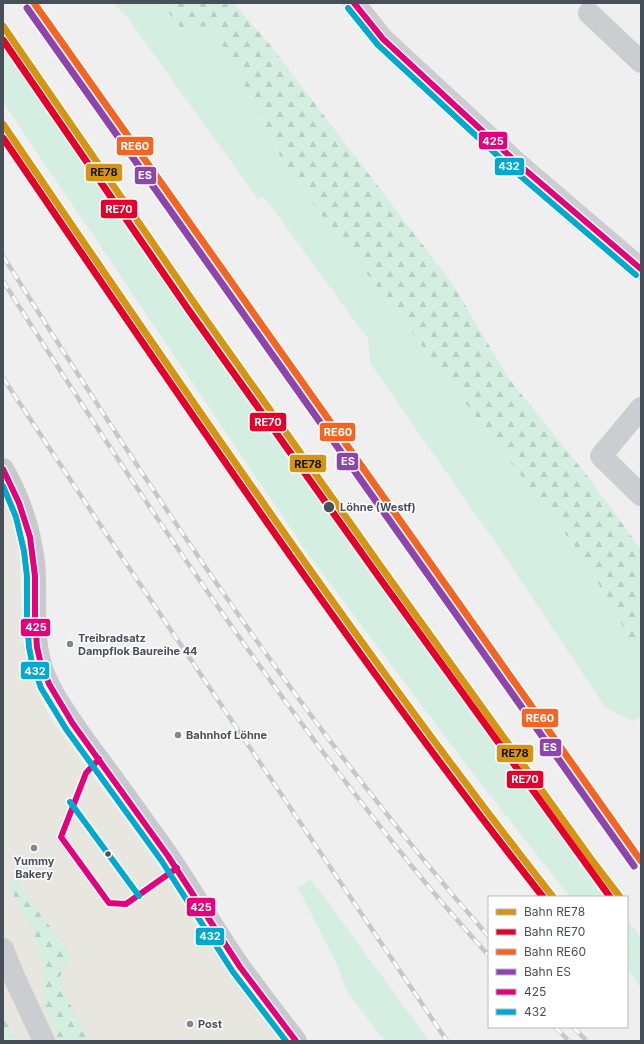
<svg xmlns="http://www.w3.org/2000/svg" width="644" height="1044" font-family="Inter,sans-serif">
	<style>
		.commercial { fill: #e8e7df }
		.grass { fill: #d4eee1 }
		.forest { fill: url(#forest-firs) }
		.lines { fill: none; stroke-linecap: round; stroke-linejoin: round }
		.minor { stroke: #cbcdd0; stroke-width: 22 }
		.major { stroke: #c6cace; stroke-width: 22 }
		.rail-casing { stroke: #c6c7c9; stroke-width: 4.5 }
		.rail { stroke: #fff; stroke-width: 3; stroke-dasharray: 9; stroke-linecap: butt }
		.bus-1-casing { stroke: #fff; stroke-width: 9 }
		.bus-2-casing { stroke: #fff; stroke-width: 9 }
		.bus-1 { stroke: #e5007d; stroke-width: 6 }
		.bus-2 { stroke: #00a9ce; stroke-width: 6 }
		.rail-1-casing { stroke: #fff; stroke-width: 10 }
		.rail-2-casing { stroke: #fff; stroke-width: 10 }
		.rail-3-casing { stroke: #fff; stroke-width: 10 }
		.rail-4-casing { stroke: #fff; stroke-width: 10 }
		.rail-1 { stroke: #d49512; stroke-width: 7 }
		.rail-2 { stroke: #e4002b; stroke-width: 7 }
		.rail-3 { stroke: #f26522; stroke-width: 7 }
		.rail-4 { stroke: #8e44ad; stroke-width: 7 }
		.stop-dot { fill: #474f5b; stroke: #fff; stroke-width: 1.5 }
		.poi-dot { fill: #82878f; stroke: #fff; stroke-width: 1.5 }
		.labels { text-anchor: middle; stroke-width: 3; stroke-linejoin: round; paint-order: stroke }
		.stop-label { font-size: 11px; font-weight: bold; fill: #474f5b; stroke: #fff; text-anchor: start }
		.poi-label { font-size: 11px; font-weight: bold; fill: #474f5b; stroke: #fff; text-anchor: start }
		.line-badge { stroke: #fff; stroke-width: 1.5 }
		.badge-label { font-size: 11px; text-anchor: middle; font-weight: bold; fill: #fff }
		.pale-badge-label { font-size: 11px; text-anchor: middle; font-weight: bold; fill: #111 }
	</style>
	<defs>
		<pattern id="forest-firs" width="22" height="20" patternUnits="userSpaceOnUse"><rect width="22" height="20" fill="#d4eee1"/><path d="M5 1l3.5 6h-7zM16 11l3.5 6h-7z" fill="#b7cec3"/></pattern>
	</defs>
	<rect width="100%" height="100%" fill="#f0efef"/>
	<polygon class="commercial" points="3,498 14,521 19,546 23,641 35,686 50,717 287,1041 16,1041 3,1011"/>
	<g class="grass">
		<polygon points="114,3 161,3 181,28 212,26 263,120 285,166 585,560 626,632 641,671 641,717 632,721 605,707 497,545 370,363 368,339 264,197 258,199 129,20"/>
		<path d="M 3,44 C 204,329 404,615 611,897 L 570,897 L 467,766 L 308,554 L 3,102 Z"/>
		<polygon points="311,879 429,1041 385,1041 347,992 338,966 298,888"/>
		<polygon points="627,919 641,938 641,987 627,969"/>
	</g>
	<g class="forest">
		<polygon points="161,3 233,3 267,41 452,283 509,379 585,473 641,549 641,671 626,632 585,560 285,166 263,120 212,26 181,28"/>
		<polygon points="12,875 71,955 59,978 64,993 90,1041 59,1041 43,1006 44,964 32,928 9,887"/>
		<polygon points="3,1011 16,1041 3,1041"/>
	</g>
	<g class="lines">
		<g class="minor">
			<polyline points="354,3 383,39 516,162 641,269"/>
			<polyline points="589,13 641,62"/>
			<polyline points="641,408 601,456 641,495"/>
			<polyline points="3,949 15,979 44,1041"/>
		</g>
		<path class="major" d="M 3,469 C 20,499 30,528 34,562 C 38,600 30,638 44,674 C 55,701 76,728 93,752 C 115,781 136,811 157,840 C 187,881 211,926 240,967 C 258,992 277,1017 296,1041"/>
		<g class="rail-casing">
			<g id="rail">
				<path d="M 3,256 C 151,492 305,727 489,937"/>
				<path d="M 3,281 C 131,483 264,684 415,870 C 439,900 464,928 489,956"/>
				<polyline points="3,378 97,520 447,1041"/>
				<polyline points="555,1027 569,1041"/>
				<polyline points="573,1027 587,1041"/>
			</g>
		</g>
		<use href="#rail" class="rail"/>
		<g class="bus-1-casing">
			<g id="bus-1">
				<polyline points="354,3 383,39 516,162 641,269"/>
				<polyline points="3,469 19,503 30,537 35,576 35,619 37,647 40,660 49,684 73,724 168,856 240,967 296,1041"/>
				<polyline points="99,759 86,773 61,837 109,903 126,904 177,868"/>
			</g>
		</g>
		<g class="bus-2-casing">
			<g id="bus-2">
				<polyline points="348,8 378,45 511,168 636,275"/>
				<polyline points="3,486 16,517 24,551 27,577 27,619 29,647 32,663 41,688 66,729 161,860 233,972 286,1041"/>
				<polyline points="70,802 139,896"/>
			</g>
		</g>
		<use href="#bus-1" class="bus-1"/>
		<use href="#bus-2" class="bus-2"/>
		<g class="rail-1-casing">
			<g id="rail-1">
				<polyline points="3,26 197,307 387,575 594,863 620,897"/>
				<path d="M 3,124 C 181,385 358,648 553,897"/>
			</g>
		</g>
		<g class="rail-2-casing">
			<g id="rail-2">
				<polyline points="3,40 190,312 381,580 610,897"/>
				<path d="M 3,138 C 178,394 351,653 543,897"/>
			</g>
		</g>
		<g class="rail-3-casing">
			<polyline id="rail-3" points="34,3 641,861"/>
		</g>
		<g class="rail-4-casing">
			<polyline id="rail-4" points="27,8 634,866"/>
		</g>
		<use href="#rail-1" class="rail-1"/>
		<use href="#rail-2" class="rail-2"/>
		<use href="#rail-3" class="rail-3"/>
		<use href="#rail-4" class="rail-4"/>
	</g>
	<g class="stop-dot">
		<circle cx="329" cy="507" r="6"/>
		<circle cx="108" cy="854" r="3.5"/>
	</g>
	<g class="poi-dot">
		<circle cx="70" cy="644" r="4"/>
		<circle cx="178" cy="735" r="4"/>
		<circle cx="34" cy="848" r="4"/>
		<circle cx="190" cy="1024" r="4"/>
	</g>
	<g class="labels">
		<g class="stop-label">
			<text x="340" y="511">Löhne (Westf)</text>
		</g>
		<g class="poi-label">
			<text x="78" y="642">Treibradsatz<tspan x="78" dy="13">Dampflok Baureihe 44</tspan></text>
			<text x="186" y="739">Bahnhof Löhne</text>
			<text x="34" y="865" text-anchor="middle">Yummy<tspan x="34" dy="13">Bakery</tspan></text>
			<text x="198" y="1028">Post</text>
		</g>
	</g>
	<g class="line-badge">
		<rect x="478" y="131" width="30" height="19" rx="4" fill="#e5007d"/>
		<rect x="116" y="136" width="38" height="20" rx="4" fill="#f26522"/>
		<rect x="494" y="157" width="31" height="19" rx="4" fill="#00a9ce"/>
		<rect x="85" y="163" width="38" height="19" rx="4" fill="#d49512"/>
		<rect x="134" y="166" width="23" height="19" rx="4" fill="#8e44ad"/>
		<rect x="100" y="199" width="38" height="20" rx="4" fill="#e4002b"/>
		<rect x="249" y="412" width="38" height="20" rx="4" fill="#e4002b"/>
		<rect x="319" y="422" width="37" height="20" rx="4" fill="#f26522"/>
		<rect x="336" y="452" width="23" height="19" rx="4" fill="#8e44ad"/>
		<rect x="289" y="454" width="38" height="19" rx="4" fill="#d49512"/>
		<rect x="20" y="618" width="31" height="19" rx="4" fill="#e5007d"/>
		<rect x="20" y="661" width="30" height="19" rx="4" fill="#00a9ce"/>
		<rect x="521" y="708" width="38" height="20" rx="4" fill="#f26522"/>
		<rect x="539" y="738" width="23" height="19" rx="4" fill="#8e44ad"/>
		<rect x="496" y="744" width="38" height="19" rx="4" fill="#d49512"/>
		<rect x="506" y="770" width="38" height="19" rx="4" fill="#e4002b"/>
		<rect x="186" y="897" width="30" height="20" rx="4" fill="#e5007d"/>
		<rect x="195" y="927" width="30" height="19" rx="4" fill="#00a9ce"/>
	</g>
	<g class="badge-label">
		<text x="493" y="145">425</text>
		<text x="135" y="150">RE60</text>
		<text x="509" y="170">432</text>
		<text x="145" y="179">ES</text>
		<text x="119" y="213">RE70</text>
		<text x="268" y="426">RE70</text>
		<text x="338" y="436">RE60</text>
		<text x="348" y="465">ES</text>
		<text x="36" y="631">425</text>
		<text x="35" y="675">432</text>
		<text x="540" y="722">RE60</text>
		<text x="550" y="751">ES</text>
		<text x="525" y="783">RE70</text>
		<text x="201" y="911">425</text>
		<text x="210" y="940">432</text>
	</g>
	<g class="pale-badge-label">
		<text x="104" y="176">RE78</text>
		<text x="308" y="468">RE78</text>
		<text x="515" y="757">RE78</text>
	</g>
	<rect width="644" height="1044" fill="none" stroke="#474f5b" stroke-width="8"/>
	<rect x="488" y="896" width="140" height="132" fill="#ffffff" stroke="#b5b9bd"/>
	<rect x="496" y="909" width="20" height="6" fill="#d49512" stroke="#b5b9bd"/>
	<text x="524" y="916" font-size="12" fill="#474f5b">Bahn RE78</text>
	<rect x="496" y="929" width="20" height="6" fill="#e4002b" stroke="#b5b9bd"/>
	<text x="524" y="936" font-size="12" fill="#474f5b">Bahn RE70</text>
	<rect x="496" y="949" width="20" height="6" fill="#f26522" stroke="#b5b9bd"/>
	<text x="524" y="956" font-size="12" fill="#474f5b">Bahn RE60</text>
	<rect x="496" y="969" width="20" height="6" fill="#8e44ad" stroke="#b5b9bd"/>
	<text x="524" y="976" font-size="12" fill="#474f5b">Bahn ES</text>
	<rect x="496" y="989" width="20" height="6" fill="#e5007d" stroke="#b5b9bd"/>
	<text x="524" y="996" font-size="12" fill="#474f5b">425</text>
	<rect x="496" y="1009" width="20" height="6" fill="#00a9ce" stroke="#b5b9bd"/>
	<text x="524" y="1016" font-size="12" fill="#474f5b">432</text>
</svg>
